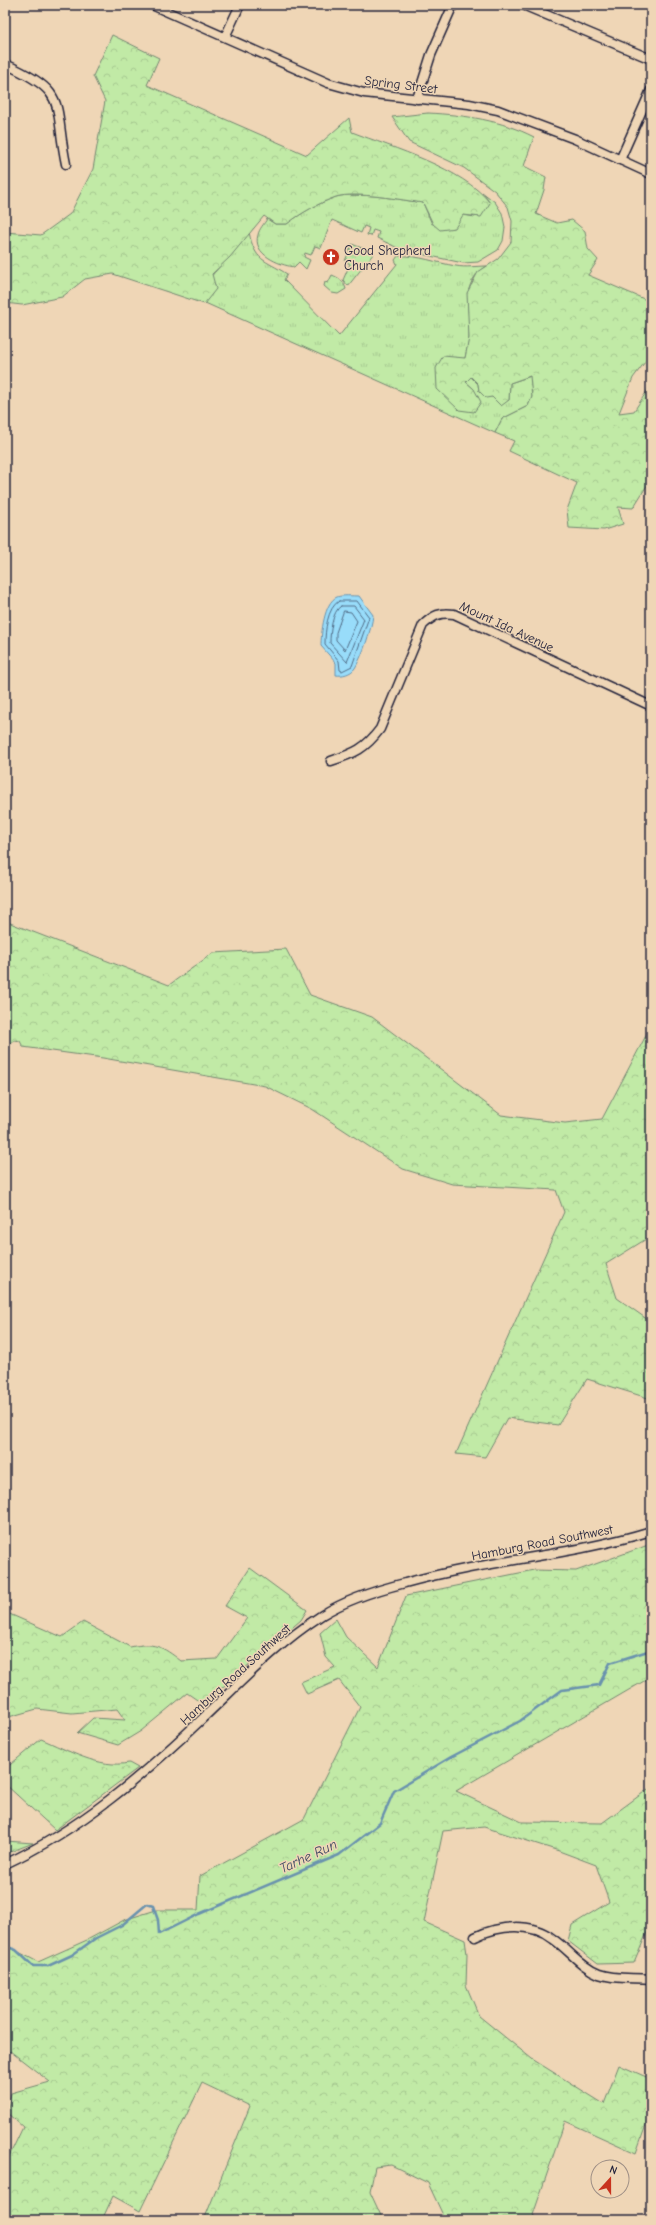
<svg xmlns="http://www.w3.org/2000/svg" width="656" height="2225" font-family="'Comic Neue',sans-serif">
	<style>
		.grass { fill: url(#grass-tufts); stroke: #728670 }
		.forest { fill: url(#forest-crowns); stroke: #728670 }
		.water { fill: #98dcfa; stroke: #6992ae }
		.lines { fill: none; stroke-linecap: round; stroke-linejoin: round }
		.shore { stroke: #516c87; stroke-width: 1 }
		.stream { stroke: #6992ae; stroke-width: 2.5 }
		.minor-casing { stroke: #22223b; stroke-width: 11 }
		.minor { stroke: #efd6b6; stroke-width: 8 }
		.labels { text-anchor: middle; stroke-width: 3; stroke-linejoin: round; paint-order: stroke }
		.street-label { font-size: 13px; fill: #22223b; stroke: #efd6b6 }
		.poi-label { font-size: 13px; fill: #22223b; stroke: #efd6b6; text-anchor: start }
		.water-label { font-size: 14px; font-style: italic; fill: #3a4761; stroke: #efd6b6 }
	</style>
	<defs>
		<pattern id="grass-tufts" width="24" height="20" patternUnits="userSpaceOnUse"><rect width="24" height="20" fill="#c1eaa6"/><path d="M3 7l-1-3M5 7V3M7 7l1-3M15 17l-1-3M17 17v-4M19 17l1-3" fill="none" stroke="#a6c890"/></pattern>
		<pattern id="forest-crowns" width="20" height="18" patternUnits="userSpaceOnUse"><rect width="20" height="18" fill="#c1eaa6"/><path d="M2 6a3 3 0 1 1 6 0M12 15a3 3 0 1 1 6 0" fill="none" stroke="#a6c890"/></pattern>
	</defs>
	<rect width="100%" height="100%" fill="#efd6b6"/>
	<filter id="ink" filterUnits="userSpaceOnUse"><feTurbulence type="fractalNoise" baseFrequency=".025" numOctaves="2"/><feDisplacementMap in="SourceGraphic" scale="8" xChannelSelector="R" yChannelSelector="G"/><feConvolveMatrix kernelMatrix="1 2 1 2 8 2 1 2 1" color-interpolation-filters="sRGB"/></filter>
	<g filter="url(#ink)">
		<g class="grass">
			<path d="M 482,192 L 495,202 L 502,213 L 505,227 L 503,241 L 498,250 L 478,262 L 463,263 L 402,250 L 377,238 L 379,232 L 373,230 L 371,236 L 367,235 L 369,228 L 364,226 L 361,233 L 332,220 L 321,248 L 315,246 L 311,255 L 305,253 L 304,257 L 310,260 L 306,269 L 299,262 L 294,267 C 279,265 252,254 258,235 C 259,229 264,224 267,219 L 275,224 L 287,224 C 301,213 319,203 336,197 C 356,191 402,200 423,203 L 432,224 L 463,215 L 475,217 L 490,203 Z"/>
			<path d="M 249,232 C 255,262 264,259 287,274 L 284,280 L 339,336 L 397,264 L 395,260 L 398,256 C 419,255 436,263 456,266 C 466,268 476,266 487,266 C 458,284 471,309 469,337 C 469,344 466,351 465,358 L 436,368 L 474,389 L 466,382 L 471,376 L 478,384 L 479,391 L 492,397 L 509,400 L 510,383 L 531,376 L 532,397 L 528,406 L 502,419 L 495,433 L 194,298 C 211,274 232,255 249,232 Z"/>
			<polygon points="352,244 374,253 348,286 343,280 350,264 345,261"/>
			<path d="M 332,275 C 339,278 343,280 346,289 L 338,294 L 332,293 L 324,286 L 325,282 L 328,283 Z"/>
		</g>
		<g class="forest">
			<path d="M 112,35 L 159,58 L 147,85 L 307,155 L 349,118 L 352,132 C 393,148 463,168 490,203 L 481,217 L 463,215 L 455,228 L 440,230 L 433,224 L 423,203 C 402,200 356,191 336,197 C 319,203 301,213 287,224 L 275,224 L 264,216 L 230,257 L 212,274 L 216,289 L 204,304 L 113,274 L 85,279 L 62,297 L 22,305 L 5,303 L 5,232 L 41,235 L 70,214 L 93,169 L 105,101 L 93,76 Z"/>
			<path d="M 428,113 C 465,115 501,120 534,137 L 524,166 L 546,177 L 544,190 L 536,214 L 557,223 L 572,220 L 585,231 L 588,249 L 598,260 L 588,275 L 651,302 L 651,354 L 633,378 L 619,413 L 634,411 L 651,385 L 651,479 L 633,508 L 618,507 L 623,524 L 604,530 L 569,528 L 567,510 L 577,483 L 509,451 L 514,441 L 495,433 L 502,419 L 528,406 L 532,397 L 530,376 L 510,383 L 509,400 L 501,406 L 492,397 L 486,398 L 479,391 L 478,384 L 471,377 L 466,382 L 474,389 L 481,402 L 474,412 L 459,410 L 437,389 L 436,368 L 443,356 L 465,358 L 469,338 L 467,293 L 478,272 L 498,259 L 511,242 L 512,221 L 508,207 L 495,191 L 464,168 L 409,142 L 392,117 Z"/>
			<path d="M 5,921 L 169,985 L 213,953 L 286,949 L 310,995 L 372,1017 L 501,1115 L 565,1123 L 602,1119 L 651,1026 L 651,1236 L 606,1264 L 617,1298 L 651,1322 L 651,1399 L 587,1379 L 558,1425 L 507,1418 L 485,1457 L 456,1454 L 564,1212 L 556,1190 L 452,1184 L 403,1169 L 312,1109 L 265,1086 L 103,1058 L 23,1047 L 20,1041 L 15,1040 L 10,1043 L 6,1041 C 2,1015 10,990 9,964 L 5,963 Z"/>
			<polygon points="651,1544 651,1677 456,1791 522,1822 602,1823 651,1787 651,1923 634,1963 598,1964 568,1941 572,1925 609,1902 596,1865 559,1851 484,1827 443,1831 424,1922 465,1940 467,1954 466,1985 479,2016 532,2059 604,2104 619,2065 651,2079 651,2111 636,2153 565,2121 533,2215 539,2220 439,2220 442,2213 428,2183 391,2165 375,2167 370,2192 383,2220 204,2220 250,2106 202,2083 140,2211 113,2196 102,2220 5,2220 5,2165 23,2127 7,2113 11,2093 50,2082 10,2051 5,2056 5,1943 9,1947 38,1962 87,1940 124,1920 156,1910 198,1910 200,1876 304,1819 360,1707 339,1680 307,1694 301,1682 335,1667 326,1657 320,1633 336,1619 346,1637 378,1667 406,1596 534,1570 576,1571"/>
			<path d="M 250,1568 L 307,1610 L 301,1620 L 203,1704 L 187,1693 L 141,1731 L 118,1745 L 77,1733 L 93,1718 L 125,1720 L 117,1709 L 72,1713 L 37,1709 L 5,1718 L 5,1612 L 62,1637 L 83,1622 L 130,1647 C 154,1642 162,1646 181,1661 L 217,1659 L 247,1618 L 225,1606 Z"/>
			<path d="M 41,1739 C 68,1750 99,1769 129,1763 L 138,1768 L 55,1830 L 5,1784 L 5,1769 Z"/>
			<polygon points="5,1840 6,1841 33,1843 5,1854"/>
		</g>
		<path class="water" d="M 359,596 L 373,615 C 372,628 362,657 355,668 C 351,674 342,676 336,675 L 336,663 L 321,646 C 321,634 324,602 337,597 C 342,595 353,596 359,596 Z"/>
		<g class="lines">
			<g class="shore">
				<path d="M 339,601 L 357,601 L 369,617 L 352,666 L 342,671 L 340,670 L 339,661 L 325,644 C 325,631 327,608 339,601 Z"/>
				<path d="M 341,606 L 354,606 L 364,619 L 347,662 L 330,643 C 330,633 332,611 341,606 Z"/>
				<polygon points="344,611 351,612 357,621 345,650 336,640 336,633"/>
			</g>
			<polyline class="stream" points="5,1946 16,1950 33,1966 48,1966 72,1955 96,1938 122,1925 147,1904 153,1906 158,1920 159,1934 199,1914 339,1855 380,1823 394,1791 451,1757 520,1721 562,1690 599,1685 610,1663 651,1650"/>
			<g class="minor-casing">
				<g id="minor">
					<polyline points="152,5 328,83 364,93 469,104 498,110 575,139 651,174"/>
					<polyline points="523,5 651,59"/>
					<polyline points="225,37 240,5"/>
					<path d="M 5,64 C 70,93 53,102 66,164"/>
					<polyline points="417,99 431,55 453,5"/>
					<polyline points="620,160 651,90"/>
					<path d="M 331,761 C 355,753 365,749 380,729 L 423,625 C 434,615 440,612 454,614 L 651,706"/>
					<path d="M 5,1864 C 81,1829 143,1775 203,1718 C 241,1682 277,1644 322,1615 C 346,1600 377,1590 405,1583 C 486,1560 571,1556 651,1531"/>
					<path d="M 475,1937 C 499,1925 531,1922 553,1939 C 569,1950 581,1967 599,1974 C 615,1980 634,1977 651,1979"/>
				</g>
			</g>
			<use href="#minor" class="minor"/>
		</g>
	</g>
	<defs>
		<g id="church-disc" transform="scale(0.9)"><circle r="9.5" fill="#c8321e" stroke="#efd6b6"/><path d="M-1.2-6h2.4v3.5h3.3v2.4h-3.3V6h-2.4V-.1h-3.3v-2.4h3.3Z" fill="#fff"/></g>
	</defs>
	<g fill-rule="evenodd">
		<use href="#church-disc" x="331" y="257"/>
	</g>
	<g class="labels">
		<g class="street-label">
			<text transform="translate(401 84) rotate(7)" y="5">Spring Street</text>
			<text transform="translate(507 626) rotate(25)" y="5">Mount Ida Avenue</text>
			<text transform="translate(542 1542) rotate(-11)" y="5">Hamburg Road Southwest</text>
			<text transform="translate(235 1674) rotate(-42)" y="5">Hamburg Road Southwest</text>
		</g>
		<g class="poi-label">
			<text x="344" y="255">Good Shepherd<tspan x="344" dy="15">Church</tspan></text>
		</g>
		<g class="water-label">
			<text transform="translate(308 1856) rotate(-25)" y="5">Tarhe Run</text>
		</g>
	</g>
	<rect width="656" height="2225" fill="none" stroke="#efd6b6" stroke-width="20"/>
	<rect x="10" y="10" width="636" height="2205" fill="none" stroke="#22223b" stroke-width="1.5" filter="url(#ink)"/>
	<g transform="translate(610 2179) rotate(21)"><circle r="19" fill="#efd6b6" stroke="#9d8e85"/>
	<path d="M0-3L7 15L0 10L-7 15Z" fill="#c8321e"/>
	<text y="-6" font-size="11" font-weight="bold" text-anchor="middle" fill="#22223b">N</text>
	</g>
</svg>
